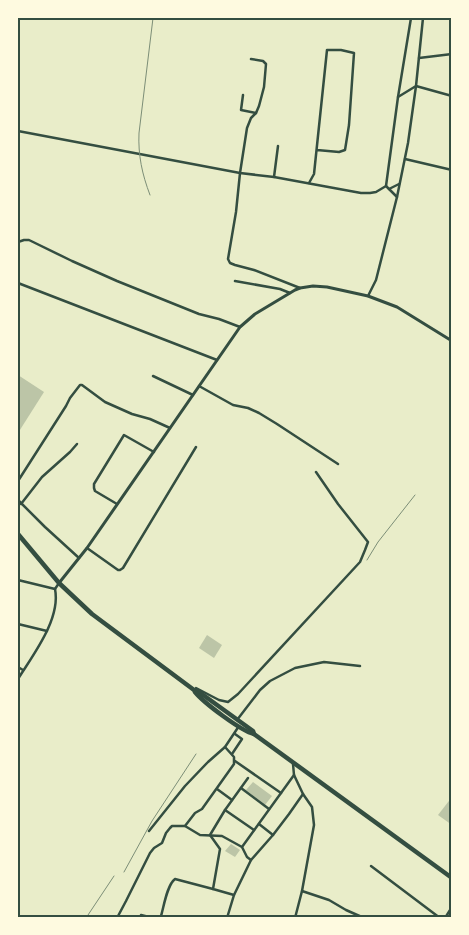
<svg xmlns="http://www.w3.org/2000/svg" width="469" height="935" font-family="'Exo 2',sans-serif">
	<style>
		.building { fill: #bcc5a7 }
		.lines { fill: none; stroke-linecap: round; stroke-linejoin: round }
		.minor { stroke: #344e41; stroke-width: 2.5 }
		.tertiary { stroke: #344e41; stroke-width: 3 }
		.trunk { stroke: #344e41; stroke-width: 4.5 }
		.rail { stroke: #7c8e77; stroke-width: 1 }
		.neatline { fill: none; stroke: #344e41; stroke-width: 2 }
	</style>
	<rect width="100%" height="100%" fill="#e9edc9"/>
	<g class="building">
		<polygon points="18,375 44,392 18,433"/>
		<polygon points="207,635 222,645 214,658 199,648"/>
		<polygon points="253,782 272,796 265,805 246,790"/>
		<polygon points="452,797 452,825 438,815"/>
		<polygon points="231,844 240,850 235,857 225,851"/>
	</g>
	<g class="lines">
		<g class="minor">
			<polyline points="419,58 452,54"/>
			<polyline points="251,59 263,61 266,64 264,87 259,106 256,113 251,118 247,128 240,173 236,212 228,259 230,263 235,265 254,270 300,288"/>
			<polyline points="243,95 241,110 256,113"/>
			<polyline points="398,97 411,18"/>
			<polyline points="18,131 240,173 274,177 361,193 370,193 376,192 386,186 398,97 416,86 452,96"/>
			<polyline points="405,159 452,170"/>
			<polyline points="274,177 278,146"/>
			<polyline points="309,183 314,174 327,50 341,50 354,53 349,125 345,150 339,152 317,150"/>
			<polyline points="386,186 397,197"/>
			<polyline points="389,189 399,184"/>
			<polyline points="18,242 24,240 29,240 72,261 117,281 199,314 219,319 240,327"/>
			<polyline points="235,281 280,289 290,293"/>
			<polyline points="18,283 217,360"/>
			<polyline points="368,296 376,280 397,197 408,143 416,86 423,18"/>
			<polyline points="153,376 193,395"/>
			<polyline points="199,386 233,405 248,408 259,413 277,424 338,464"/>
			<polyline points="18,481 66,406 70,398 80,385 82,385 105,402 132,414 150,419 170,428"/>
			<polyline points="18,500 45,527 79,558"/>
			<polyline points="21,504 42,477 70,452 77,444"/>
			<polyline points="117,504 95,491 94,488 94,484 124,435 154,452"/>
			<polyline points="87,548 118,570 120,570 123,568 196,447"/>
			<polyline points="18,580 55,589 59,583"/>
			<polyline points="18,624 47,631"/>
			<polyline points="18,667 23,670"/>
			<path d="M 18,679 C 33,655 61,619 55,589"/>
			<polyline points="196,688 219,700 228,702 238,694 360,562 365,550 368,542 338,504 316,472"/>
			<polyline points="237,720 260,690 270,681 295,668 324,662 360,666"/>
			<polyline points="232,754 242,739 235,734"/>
			<polyline points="235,761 281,793"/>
			<polyline points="293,764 294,775 303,794 312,807 314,825 302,891 295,918"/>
			<polyline points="241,788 269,809"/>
			<polyline points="217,789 232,800"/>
			<polyline points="225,810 254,830"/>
			<polyline points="185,826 200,835 222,836 242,847"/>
			<polyline points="149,831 185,786 208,762 225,747"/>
			<polyline points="273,835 289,814 303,794"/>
			<polyline points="251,860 273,835 259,824"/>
			<polyline points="371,866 440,918"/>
			<polyline points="302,891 329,900 346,910 364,918"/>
			<polyline points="234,895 213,889 220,849 210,835 225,810 248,778"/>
			<polyline points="141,915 153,918"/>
			<polyline points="117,918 126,901 150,853 154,848 162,843 166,833 170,828 172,826 185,826 195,813 202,809 234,764 234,757 225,747 239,726"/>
			<path d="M 157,918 L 161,916 C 164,906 167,885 175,879 L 213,889"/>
			<polyline points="227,918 234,895 251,860 247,857 242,847 294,775"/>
			<polyline points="445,918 452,907"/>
		</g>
		<polyline class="tertiary" points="59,583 87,548 240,327 255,314 295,290 300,288 313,286 327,287 368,296 397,307 452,341"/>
		<g class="trunk">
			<polyline points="18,534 59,583 92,614 194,690 199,692 253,731 254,734 452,878"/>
			<path d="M 195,692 C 204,703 241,731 254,734"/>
		</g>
		<g class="rail">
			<path d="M 150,195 C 142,174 138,155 139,133 L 153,18"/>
			<polyline points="367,560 378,542 415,495"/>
			<polyline points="18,780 18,779"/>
			<polyline points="124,872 152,821 196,754"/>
			<polyline points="86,918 114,876"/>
		</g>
	</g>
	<rect width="469" height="935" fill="none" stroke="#fefae0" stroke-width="38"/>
	<rect x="19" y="19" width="431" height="897" class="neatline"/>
</svg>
